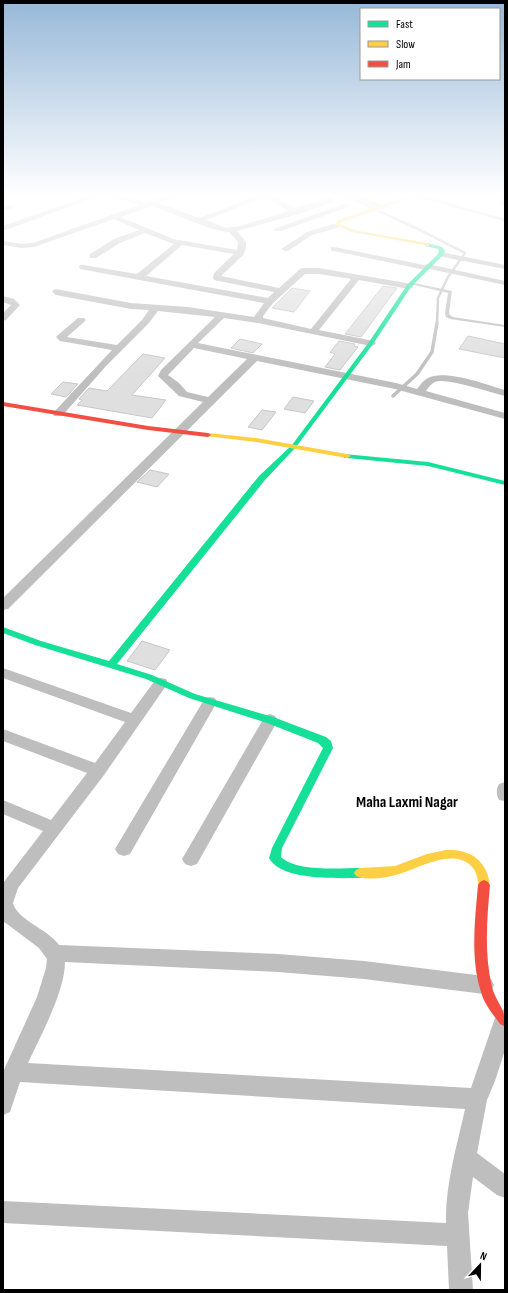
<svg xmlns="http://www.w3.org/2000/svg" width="508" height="1293" font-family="'Sofia Sans Condensed',sans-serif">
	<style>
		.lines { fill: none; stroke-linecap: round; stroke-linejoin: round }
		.stream-far1 { stroke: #bfbfbf; stroke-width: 2.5 }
		.stream { stroke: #bfbfbf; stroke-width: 3.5 }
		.building { fill: #dfdfdf; stroke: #c7c7c7 }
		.lane { fill: #bebebe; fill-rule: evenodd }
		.street { fill: #bebebe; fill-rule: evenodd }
		.fast { fill: #16e098; fill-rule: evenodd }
		.slow { fill: #ffcf43; fill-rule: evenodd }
		.jam { fill: #f24e42; fill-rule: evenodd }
		.labels { text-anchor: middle; stroke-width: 3.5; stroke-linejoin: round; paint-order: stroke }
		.neighbourhood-label { font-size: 16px; font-weight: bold; fill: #000; stroke: #fff }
	</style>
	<rect width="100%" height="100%" fill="#fff"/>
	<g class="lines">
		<g class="stream-far1">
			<polyline points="342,194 420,230 465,253 448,277 438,298 437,324"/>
			<polyline points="411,194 505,220"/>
		</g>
		<polyline class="stream" points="393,396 417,374 432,352 437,323"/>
	</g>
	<g class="building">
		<polygon points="383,286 397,288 361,337 345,334"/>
		<polygon points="292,288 310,291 294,312 272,308"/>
		<polygon points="468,336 505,344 505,358 459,349"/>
		<polygon points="240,339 262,344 253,353 231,348"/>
		<polygon points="339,341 355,344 354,346 358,347 340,370 325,367 335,354 330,352"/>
		<polygon points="143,354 165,358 132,395 166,400 152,418 77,405 82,400 79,399 89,388 107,391"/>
		<polygon points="63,382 78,384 66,397 51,394"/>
		<polygon points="293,397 314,401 305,413 284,409"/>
		<polygon points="262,410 276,412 262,430 248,427"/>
		<polygon points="150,470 169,474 157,487 137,482"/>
		<polygon points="142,641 170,650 155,670 127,661"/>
	</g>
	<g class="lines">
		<polygon class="lane" points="410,282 452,291 449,313 450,315 453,317 505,325 505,327 450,319 446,317 445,313 448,293 410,284"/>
		<g class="street">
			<path d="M 94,194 L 116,194 L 146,203 L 171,194 L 182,194 L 159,203 L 199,218 L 261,194 L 271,194 L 295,208 L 327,198 L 333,198 L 333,202 L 299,214 L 237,231 L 246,242 L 246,248 L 243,255 L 221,276 L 279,288 L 300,269 L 303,268 L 319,268 L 412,284 L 413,286 L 412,288 L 409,289 L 359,280 L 319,330 L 374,341 L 376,343 L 374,345 L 371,346 L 258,323 L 224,318 L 198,343 L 396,383 L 417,389 C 420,385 424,380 428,378 C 445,369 487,385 505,390 L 505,396 C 491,393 446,377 435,382 C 431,384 428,388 426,391 L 505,413 L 505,419 L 395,389 L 257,361 L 8,609 L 3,610 L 3,598 L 203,402 L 179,396 L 158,376 L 161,370 L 215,317 L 158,311 L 148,324 L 106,366 L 62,416 L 54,416 L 53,414 L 54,412 L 112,350 L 60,341 L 56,337 L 58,335 L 78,318 L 84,318 L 86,320 L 84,322 L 67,337 L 117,345 L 142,320 L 149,310 L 131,309 L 56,295 L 52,292 L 53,290 L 56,289 L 131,303 L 188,307 L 254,317 L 264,303 L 80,269 L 79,267 L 80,265 L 83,265 L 137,274 L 174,244 L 145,233 L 120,243 L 96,258 L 90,258 L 90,254 L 114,239 L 139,230 L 114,219 L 34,247 L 22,248 L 3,245 L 3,241 L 22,244 L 33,243 L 139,205 L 104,194 L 3,231 L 3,226 ZM 266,197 L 288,211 L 240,226 L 226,228 L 206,220 ZM 152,206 C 167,211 217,233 229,232 L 238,242 L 237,250 L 173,239 L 121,217 ZM 182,245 L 234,254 L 214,273 L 213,278 L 214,280 L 274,292 L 268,298 L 146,276 ZM 305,274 L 319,274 L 351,279 L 311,329 L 263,318 L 263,316 L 273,303 ZM 194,348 L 247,359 L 208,397 L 187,392 L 179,383 L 168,375 Z"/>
			<polygon points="349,194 359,194 385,207 384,209 378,209"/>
			<polygon points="497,194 505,194 505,207 501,205"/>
			<polygon points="344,204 350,204 351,206 281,231 275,231 274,229"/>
			<polygon points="3,205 10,205 14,207 10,209 3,209"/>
			<polygon points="337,223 341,225 340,227 312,235 288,251 285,251 281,249 307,232"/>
			<polygon points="331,247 334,247 424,265 428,264 505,281 505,285 430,269 426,270 334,251 331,251"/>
			<polygon points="438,252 441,252 505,265 505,269 438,256"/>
			<polygon points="3,296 14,299 20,305 6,320 3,321 3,313 11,305 3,302"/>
			<path d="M 3,668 L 131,713 L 156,679 L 161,678 L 166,679 L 168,683 L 104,775 L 18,888 L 13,903 C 17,920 48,929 59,945 L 278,954 L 364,961 L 484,976 L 491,979 L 494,985 L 491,991 L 484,994 L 364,979 L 278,972 L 65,962 C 65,991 41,1035 28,1063 L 471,1088 L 495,1018 L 498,1011 L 505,1009 L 505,1050 L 495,1081 L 487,1100 L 477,1153 L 505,1174 L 505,1198 L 497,1195 L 473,1177 L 468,1213 L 473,1290 L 449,1290 L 447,1246 L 3,1223 L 3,1201 L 446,1223 C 445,1185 457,1146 465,1109 L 20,1082 L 10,1112 L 3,1115 L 3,1072 L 37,997 L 46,968 L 47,959 L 39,948 L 3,921 L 3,883 L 43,831 L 3,814 L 3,800 L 51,820 L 87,773 L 3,741 L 3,729 L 95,763 L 125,722 L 3,678 Z"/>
			<polygon points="210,697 215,698 217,702 130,854 124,856 118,854 115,849 118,844 205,698"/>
			<polygon points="270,714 275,716 278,720 197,864 191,866 185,864 182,859 185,854 265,716"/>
			<path d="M 505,782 L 505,801 L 499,800 C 496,794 496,789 499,784 Z"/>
		</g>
		<g class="fast">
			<path d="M 427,243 L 442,247 L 445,251 L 444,254 L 411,287 L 373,344 L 296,447 L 265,480 L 117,664 L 152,675 L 195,694 L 273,717 L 326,737 L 331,741 L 333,748 L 282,848 L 281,857 C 297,872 339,868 360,868 L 364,870 L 366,873 L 364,876 L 360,878 C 338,878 281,881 269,858 L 272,848 L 323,748 L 318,743 L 267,723 L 189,698 L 146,679 L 35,645 L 3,633 L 3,627 L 41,641 L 109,661 L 259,476 L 292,445 L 369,342 L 407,285 L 439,253 L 438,249 L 425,246 L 425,244 Z"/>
			<polygon points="344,454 428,462 505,481 505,485 428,466 347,458 344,458"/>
		</g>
		<g class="slow">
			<polygon points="403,194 407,194 409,197 408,199 342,222 340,224 354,230 427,243 429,244 429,246 353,232 335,225 338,220 404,197"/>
			<polygon points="208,433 256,438 347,454 351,456 347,458 256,442 206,436 205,435"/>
			<path d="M 446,850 C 464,849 480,855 487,873 C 489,878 490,883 488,888 L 484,890 L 480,888 C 477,882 478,874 473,868 C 456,846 419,868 399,874 C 386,878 368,881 356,876 L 354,873 L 356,870 L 360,868 L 395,866 L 427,854 Z"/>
		</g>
		<g class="jam">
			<polygon points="3,402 148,426 208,433 211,435 208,437 148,430 3,406"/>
			<path d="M 484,880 L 488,882 L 490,885 C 487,919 484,953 492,987 C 495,1001 508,1011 504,1026 L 500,1024 C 493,1014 484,1004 481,992 C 470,958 475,920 478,885 L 480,882 Z"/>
		</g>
	</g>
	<linearGradient id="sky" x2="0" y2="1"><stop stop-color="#97b8d8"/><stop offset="0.52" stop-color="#fff"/><stop offset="1" stop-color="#fff" stop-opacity="0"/></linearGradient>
	<rect width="508" height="375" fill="url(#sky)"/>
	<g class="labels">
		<g class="neighbourhood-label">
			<text x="407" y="807">Maha Laxmi Nagar</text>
		</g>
	</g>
	<rect width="508" height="1293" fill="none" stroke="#000000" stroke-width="8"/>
	<rect x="360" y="8" width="140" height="72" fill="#ffffff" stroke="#999999"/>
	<rect x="368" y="21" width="20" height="6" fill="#16e098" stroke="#999999"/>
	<text x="396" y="28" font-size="12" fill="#000000">Fast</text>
	<rect x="368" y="41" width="20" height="6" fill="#ffcf43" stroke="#999999"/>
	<text x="396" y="48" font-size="12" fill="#000000">Slow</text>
	<rect x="368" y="61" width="20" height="6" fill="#f24e42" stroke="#999999"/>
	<text x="396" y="68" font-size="12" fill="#000000">Jam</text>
	<g transform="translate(480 1265) rotate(22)" stroke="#ffffff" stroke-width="3" paint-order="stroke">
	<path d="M0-3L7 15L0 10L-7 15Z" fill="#000000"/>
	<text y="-6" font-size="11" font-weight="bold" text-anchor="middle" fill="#000000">N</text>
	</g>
</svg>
